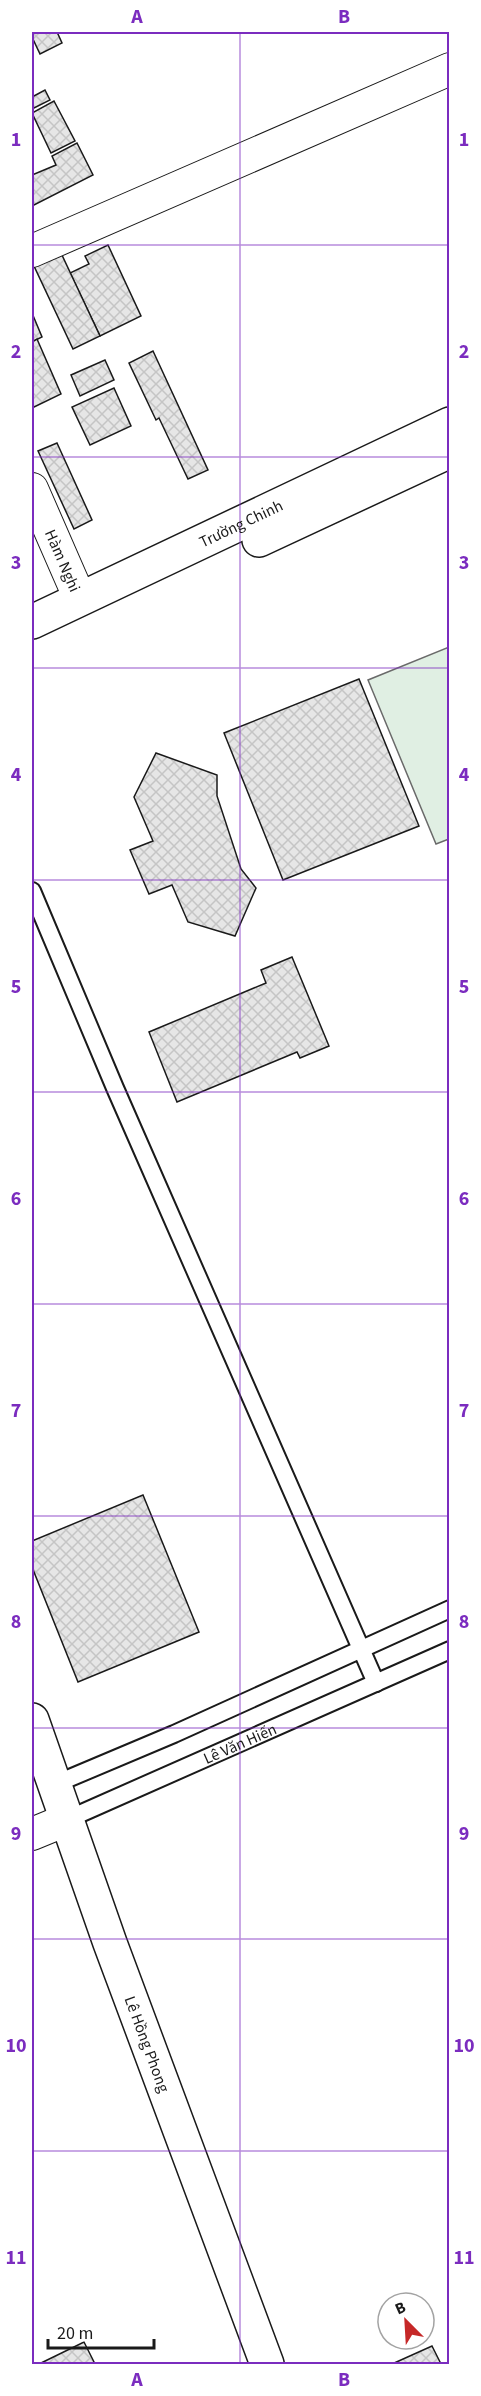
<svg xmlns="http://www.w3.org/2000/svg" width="481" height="2396" font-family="'Source Sans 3',sans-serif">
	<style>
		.green { fill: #e0efe3; stroke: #6a6a6a; stroke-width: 1.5 }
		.building { fill: url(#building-cross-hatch); stroke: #1a1a1a; stroke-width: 1.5 }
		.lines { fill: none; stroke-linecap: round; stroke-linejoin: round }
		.lane-casing { stroke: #1a1a1a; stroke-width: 20 }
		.street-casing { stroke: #1a1a1a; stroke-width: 34 }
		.secondary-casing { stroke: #1a1a1a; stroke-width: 36 }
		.lane { stroke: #fff; stroke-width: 16 }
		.street { stroke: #fff; stroke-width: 32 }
		.secondary { stroke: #fff; stroke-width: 33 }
		.grid { fill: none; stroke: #7b2cbf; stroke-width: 1.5; stroke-opacity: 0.55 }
		.labels { text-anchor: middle; stroke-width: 4.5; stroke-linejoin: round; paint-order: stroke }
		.street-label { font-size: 16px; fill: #1a1a1a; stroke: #fff }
		.neatline { fill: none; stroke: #7b2cbf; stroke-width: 2 }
		.grid-label { font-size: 20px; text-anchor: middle; font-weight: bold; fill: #7b2cbf }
	</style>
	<defs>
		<pattern id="building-cross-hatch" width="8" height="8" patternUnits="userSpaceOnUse" patternTransform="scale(1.5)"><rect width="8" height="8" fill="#e6e6e6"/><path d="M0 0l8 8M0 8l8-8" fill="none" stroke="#c5c5c5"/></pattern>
	</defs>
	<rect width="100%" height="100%" fill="#fff"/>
	<polygon class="green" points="449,647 449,839 436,844 368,680"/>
	<g class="building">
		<polygon points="32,32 57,32 62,43 40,54 32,37"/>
		<polygon points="45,90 50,100 32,109 32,97"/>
		<polygon points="54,101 75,141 51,153 32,113"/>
		<polygon points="77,143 93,175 32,206 32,175 56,165 52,156"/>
		<polygon points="108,245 141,316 100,336 70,273 89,264 85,256"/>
		<polygon points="61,253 100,336 73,349 34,266"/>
		<polygon points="32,313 42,337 32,342"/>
		<polygon points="37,339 61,394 32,408 32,342"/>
		<polygon points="153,351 208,470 188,479 159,418 156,420 129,363"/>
		<polygon points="105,360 114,380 80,396 71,375"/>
		<polygon points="114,388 131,426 90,445 72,407"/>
		<polygon points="57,443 92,520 74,529 38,451"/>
		<polygon points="359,679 419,826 283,880 224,733"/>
		<polygon points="156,753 217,775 217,796 241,869 256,888 235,936 188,922 172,885 149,894 130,850 153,841 134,797"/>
		<polygon points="292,957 329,1046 300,1058 297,1052 177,1102 149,1032 266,983 261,970"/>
		<polygon points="143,1495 199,1632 78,1682 32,1567 32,1541"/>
		<polygon points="84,2342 95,2364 39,2364"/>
		<polygon points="432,2346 441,2364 392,2364"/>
	</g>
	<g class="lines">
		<g class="lane-casing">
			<g id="lane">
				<polyline points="32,891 115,1088 376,1683"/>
				<polyline points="53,1785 174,1734 450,1609"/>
				<path id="s1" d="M 66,1820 L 450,1650"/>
			</g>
		</g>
		<g class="street-casing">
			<g id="street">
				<polyline points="32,251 450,69"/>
				<path id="s2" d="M 32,489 L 80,599"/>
				<polyline points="32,1834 66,1820"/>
			</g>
		</g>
		<g class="secondary-casing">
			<g id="secondary">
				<polyline points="259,540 450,451"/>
				<path id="s3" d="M 32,622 L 450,424"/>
				<path id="s4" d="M 32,1720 L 110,1943 L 267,2364"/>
			</g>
		</g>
		<use href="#lane" class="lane"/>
		<use href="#street" class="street"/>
		<use href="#secondary" class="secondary"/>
	</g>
	<path class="grid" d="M 240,32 L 240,2364M 32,245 L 450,245M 32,457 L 450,457M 32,668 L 450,668M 32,880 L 450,880M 32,1092 L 450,1092M 32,1304 L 450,1304M 32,1516 L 450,1516M 32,1728 L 450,1728M 32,1939 L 450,1939M 32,2151 L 450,2151"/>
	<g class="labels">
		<g class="street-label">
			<text dy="6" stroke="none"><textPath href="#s3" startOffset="231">Trường Chinh</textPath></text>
			<text dy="6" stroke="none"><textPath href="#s2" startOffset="78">Hàm Nghi</textPath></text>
			<text dy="6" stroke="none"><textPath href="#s1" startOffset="190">Lê Văn Hiến</textPath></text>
			<text dy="6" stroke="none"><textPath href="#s4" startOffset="344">Lê Hồng Phong</textPath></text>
		</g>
	</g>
	<rect width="481" height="2396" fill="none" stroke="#ffffff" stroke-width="66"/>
	<g transform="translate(406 2321) rotate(336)"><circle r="28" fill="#ffffff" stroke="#a3a3a3" stroke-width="1.5"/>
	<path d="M0-4.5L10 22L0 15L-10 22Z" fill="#c62828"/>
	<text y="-9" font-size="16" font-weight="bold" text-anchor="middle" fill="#1a1a1a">B</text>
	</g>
	<path d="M48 2339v9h106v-9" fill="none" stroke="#1a1a1a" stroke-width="3"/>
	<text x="57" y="2339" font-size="18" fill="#1a1a1a" stroke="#ffffff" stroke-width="4.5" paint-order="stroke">20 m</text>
	<rect x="33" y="33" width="415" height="2330" class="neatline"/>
	<g class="grid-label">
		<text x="137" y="23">A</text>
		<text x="344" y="23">B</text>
		<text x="16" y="146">1</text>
		<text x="464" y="146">1</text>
		<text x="16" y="358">2</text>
		<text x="464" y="358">2</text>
		<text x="16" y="569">3</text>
		<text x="464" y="569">3</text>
		<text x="16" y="781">4</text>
		<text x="464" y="781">4</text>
		<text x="16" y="993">5</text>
		<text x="464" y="993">5</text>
		<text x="16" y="1205">6</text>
		<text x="464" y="1205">6</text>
		<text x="16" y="1417">7</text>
		<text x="464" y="1417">7</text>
		<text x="16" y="1628">8</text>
		<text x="464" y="1628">8</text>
		<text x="16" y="1840">9</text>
		<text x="464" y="1840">9</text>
		<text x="16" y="2052">10</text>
		<text x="464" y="2052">10</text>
		<text x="16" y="2264">11</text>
		<text x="464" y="2264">11</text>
		<text x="137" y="2386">A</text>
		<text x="344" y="2386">B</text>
	</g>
</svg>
